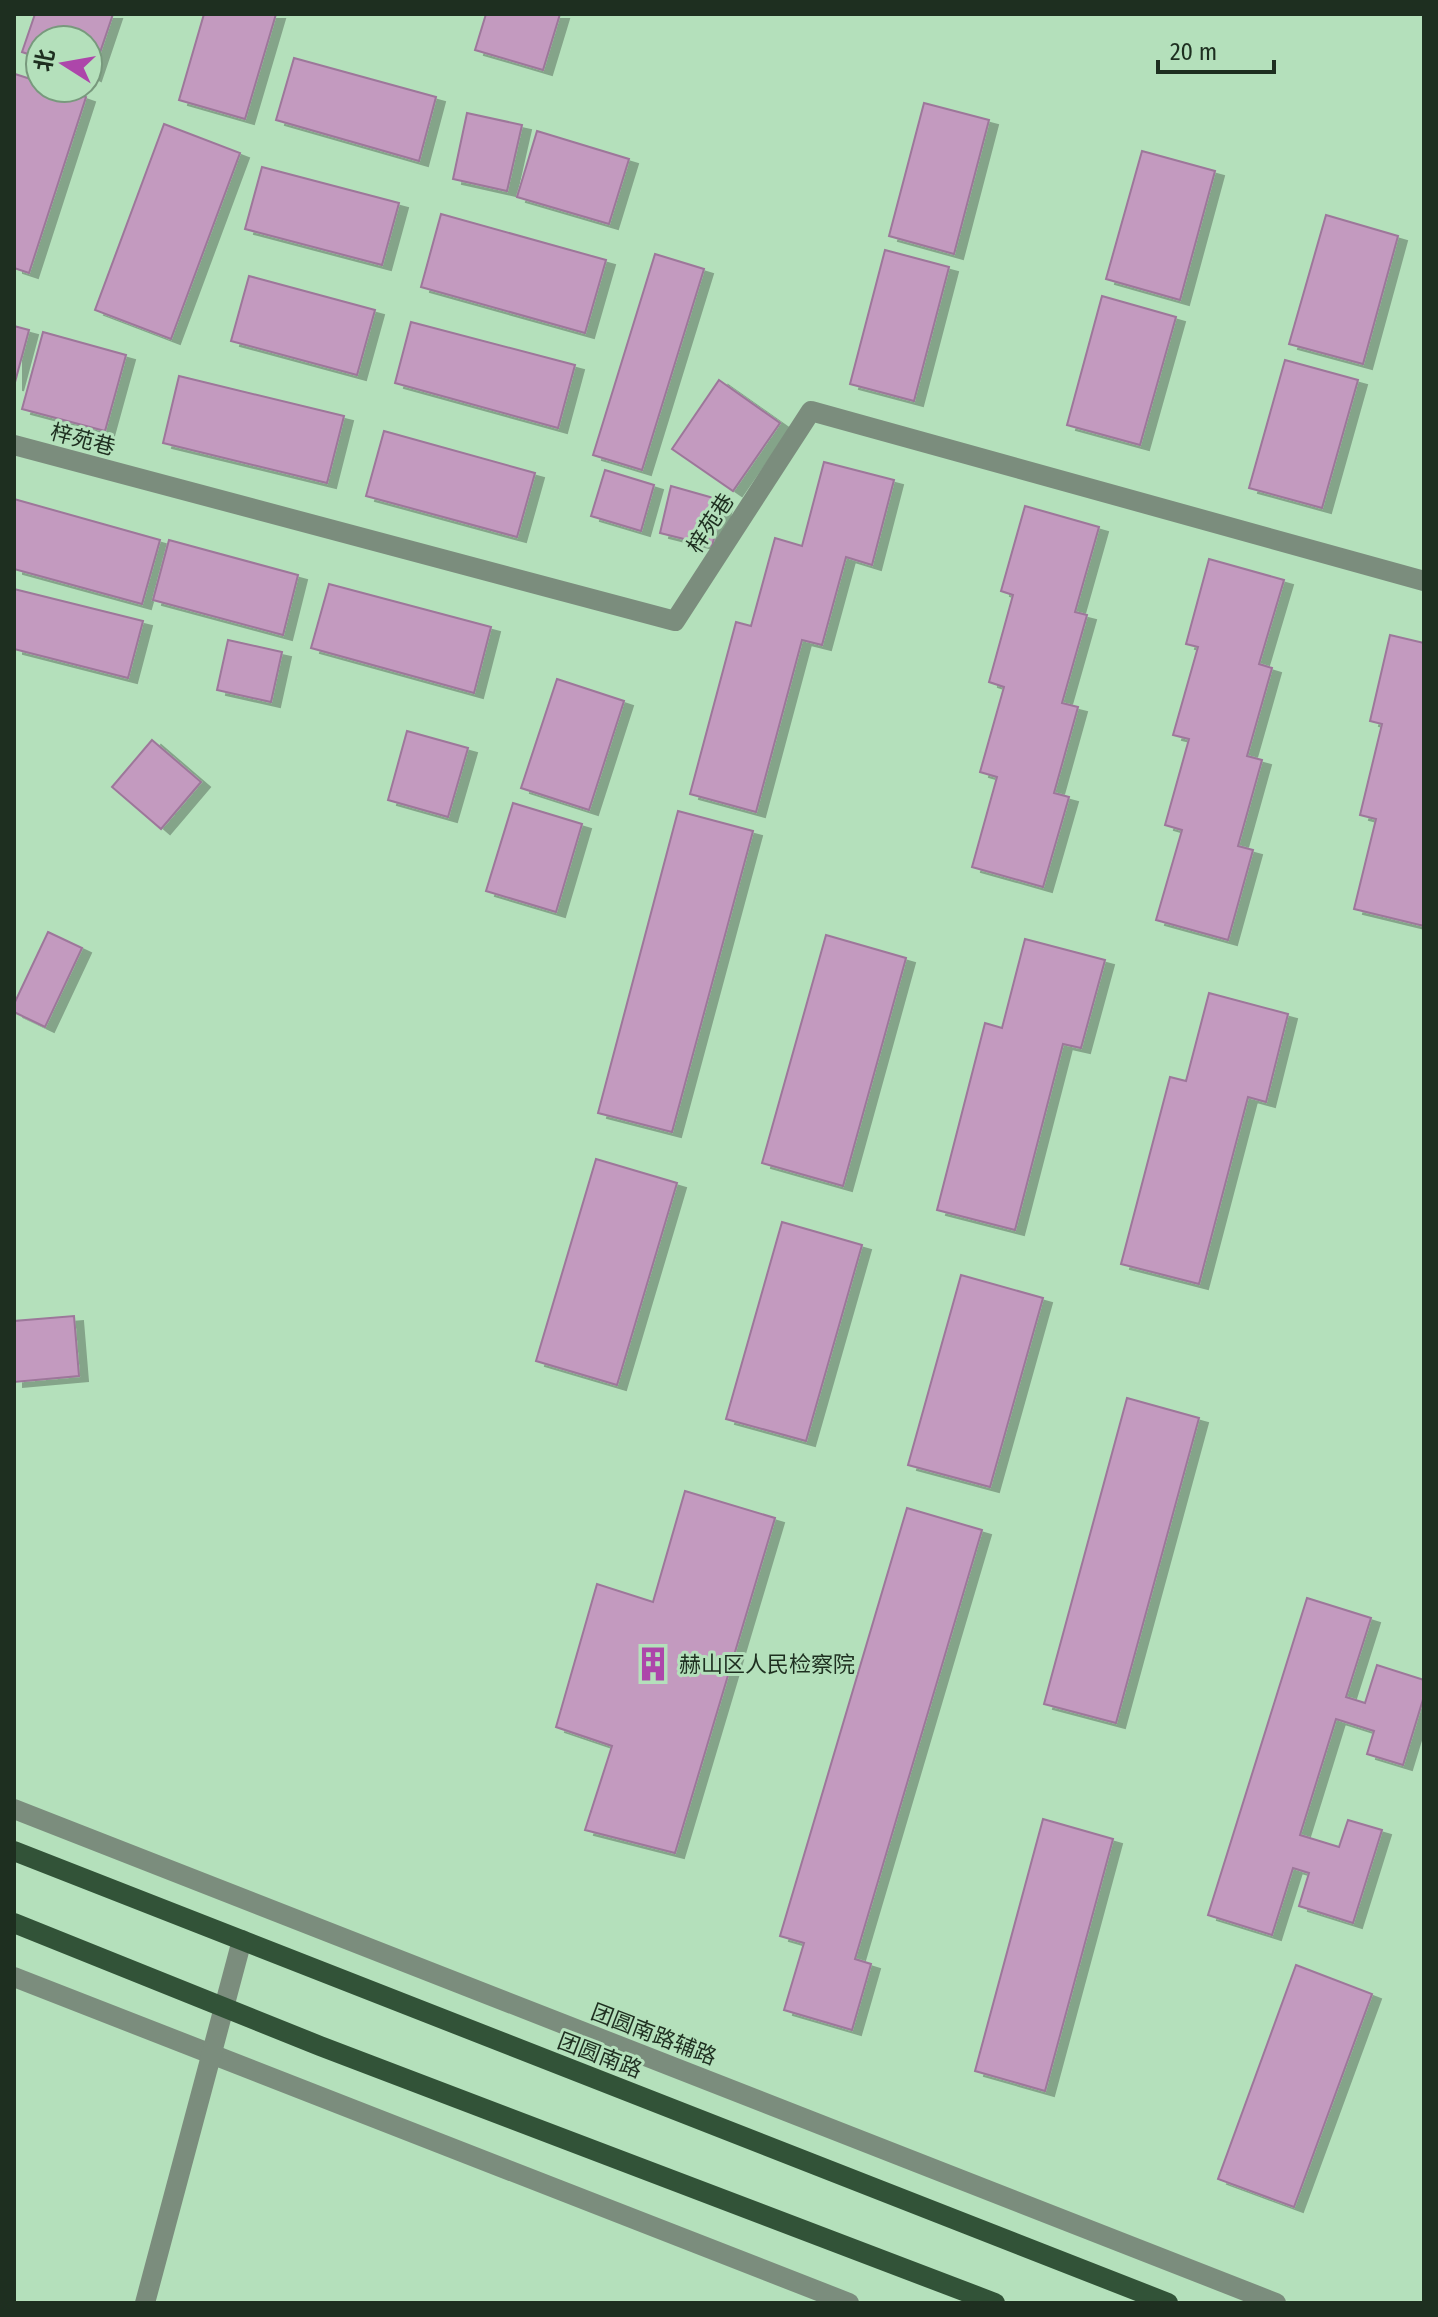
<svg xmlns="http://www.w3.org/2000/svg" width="1438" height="2317" font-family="'Fira Sans Condensed','Noto Sans SC',sans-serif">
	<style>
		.building { fill: #c39abf; stroke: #9d779a; stroke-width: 2; filter: url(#shadow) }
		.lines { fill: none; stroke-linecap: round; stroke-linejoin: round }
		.minor { stroke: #7b8d7d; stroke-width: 20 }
		.major { stroke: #325338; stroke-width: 20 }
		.labels { text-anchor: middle; stroke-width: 6; stroke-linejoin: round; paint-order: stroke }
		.street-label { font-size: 22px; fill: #1e2f20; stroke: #b4e0bb }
		.poi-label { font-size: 22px; fill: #1e2f20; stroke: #b4e0bb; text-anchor: start }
	</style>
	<defs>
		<filter id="shadow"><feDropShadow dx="9" dy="5" stdDeviation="0" flood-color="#0004"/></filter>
	</defs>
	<rect width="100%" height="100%" fill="#b4e0bb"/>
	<g class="building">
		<polygon points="35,14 113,14 92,76 88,74 88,40 40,40 40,58 22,52"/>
		<polygon points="204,14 276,14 245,119 179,100"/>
		<polygon points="486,14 560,14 543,70 475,50"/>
		<polygon points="294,58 436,97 419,161 276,120"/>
		<polygon points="15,74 40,82 40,88 60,88 86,97 29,273 14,268"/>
		<polygon points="924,103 989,120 954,254 889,236"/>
		<polygon points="467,113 522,125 507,191 453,179"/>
		<polygon points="164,124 240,153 171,339 95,310"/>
		<polygon points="537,131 629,159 609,224 517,197"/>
		<polygon points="1142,151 1215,171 1180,300 1106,279"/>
		<polygon points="262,167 399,203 382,265 245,229"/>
		<polygon points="441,214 606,260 585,333 421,287"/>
		<polygon points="1326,215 1398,236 1363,364 1289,344"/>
		<polygon points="885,250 949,267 914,401 850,384"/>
		<polygon points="655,254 704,269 642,470 593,455"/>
		<polygon points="249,276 375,310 357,375 231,341"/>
		<polygon points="1102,296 1176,317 1140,445 1067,425"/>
		<polygon points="411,322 575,365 558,428 395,383"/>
		<polygon points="14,326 29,330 14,386"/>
		<polygon points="43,332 126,355 105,431 22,409"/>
		<polygon points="1285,360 1358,380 1322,508 1249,488"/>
		<polygon points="179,376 344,416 327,483 163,443"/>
		<polygon points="719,380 780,423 733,491 672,449"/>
		<polygon points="384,431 535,473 517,537 366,496"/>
		<polygon points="824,462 894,480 872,565 846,557 822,645 802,640 756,812 690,794 736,622 751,626 775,538 802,546"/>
		<polygon points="605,470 654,485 641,531 591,516"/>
		<polygon points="671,486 724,501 712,546 660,533"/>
		<polygon points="14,499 160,540 142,604 14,569"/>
		<polygon points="1025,506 1099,527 1075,612 1087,615 1062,703 1078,707 1054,793 1069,797 1043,887 972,867 997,777 980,772 1004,687 989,682 1013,595 1001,591"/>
		<polygon points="169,540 298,575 283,635 153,600"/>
		<polygon points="1209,559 1284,580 1259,664 1272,668 1247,756 1262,760 1238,846 1253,850 1228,940 1156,920 1182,830 1165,825 1189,739 1173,735 1198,647 1186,644"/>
		<polygon points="329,584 491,627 474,693 311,648"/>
		<polygon points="14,589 143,621 128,678 14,649"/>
		<polygon points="1390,635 1424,643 1424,926 1354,909 1376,819 1360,815 1382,724 1370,721"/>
		<polygon points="228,640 282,652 271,702 217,690"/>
		<polygon points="557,679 624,701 589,810 521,788"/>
		<polygon points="407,731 468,748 448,817 388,800"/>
		<polygon points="152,740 201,782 161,829 112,787"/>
		<polygon points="513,803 582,824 556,912 486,891"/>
		<polygon points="678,811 753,831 672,1132 598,1113"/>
		<polygon points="48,932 82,948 45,1027 14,1012 14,1004"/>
		<polygon points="826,935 906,958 843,1186 762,1163"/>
		<polygon points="1025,939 1105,960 1081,1048 1063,1044 1015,1230 937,1210 985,1023 1002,1028"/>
		<polygon points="1209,993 1288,1014 1266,1102 1248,1097 1199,1284 1121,1264 1170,1077 1186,1081"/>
		<polygon points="596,1159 677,1183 617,1385 536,1361"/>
		<polygon points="782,1222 862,1245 806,1441 726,1419"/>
		<polygon points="961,1275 1043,1298 990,1487 908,1465"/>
		<polygon points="74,1316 79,1376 14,1382 14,1321"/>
		<polygon points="1127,1398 1199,1418 1116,1723 1044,1704"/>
		<polygon points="685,1491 775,1518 675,1853 585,1830 612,1746 556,1727 597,1584 653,1602"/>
		<polygon points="907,1508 982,1530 855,1959 871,1964 852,2030 784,2010 804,1943 780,1936"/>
		<polygon points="1307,1598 1371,1618 1346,1697 1365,1703 1377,1665 1424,1680 1424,1696 1403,1765 1367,1754 1374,1731 1336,1719 1300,1835 1339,1847 1348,1820 1382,1830 1353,1923 1299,1906 1309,1873 1293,1868 1272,1935 1208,1915"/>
		<polygon points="1043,1819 1113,1839 1045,2091 975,2071"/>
		<polygon points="1296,1965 1372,1994 1294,2207 1218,2179"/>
	</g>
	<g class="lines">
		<g class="minor">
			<polyline points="14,445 675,621 811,411 1424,581"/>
			<polyline points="14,1809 1276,2303"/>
			<polyline points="14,1977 849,2303"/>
			<polyline points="145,2303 242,1940"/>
		</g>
		<g class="major">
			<polyline points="14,1851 1168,2303"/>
			<polyline points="14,1923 320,2046 995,2303"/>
		</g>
	</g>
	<defs>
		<g id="building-bare" transform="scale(2.76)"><path d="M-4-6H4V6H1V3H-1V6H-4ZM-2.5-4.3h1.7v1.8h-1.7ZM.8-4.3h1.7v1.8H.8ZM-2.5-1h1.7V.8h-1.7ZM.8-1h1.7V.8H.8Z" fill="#ad46aa" stroke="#b4e0bb" stroke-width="2.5" paint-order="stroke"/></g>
	</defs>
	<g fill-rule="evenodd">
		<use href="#building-bare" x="653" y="1664"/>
	</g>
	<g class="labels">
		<g class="street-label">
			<text transform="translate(83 439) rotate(15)" y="8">梓苑巷</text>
			<text transform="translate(710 523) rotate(-57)" y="8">梓苑巷</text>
			<text transform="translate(654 2034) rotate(21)" y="8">团圆南路辅路</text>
			<text transform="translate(600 2055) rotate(21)" y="8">团圆南路</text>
		</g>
		<g class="poi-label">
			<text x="679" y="1672">赫山区人民检察院</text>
		</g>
	</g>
	<rect width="1438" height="2317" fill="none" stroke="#1e2f20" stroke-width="32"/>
	<g transform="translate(64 64) rotate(281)"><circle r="38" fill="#b4e0bb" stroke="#78997d" stroke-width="2"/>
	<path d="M0-6L14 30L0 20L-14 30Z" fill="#ad46aa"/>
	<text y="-12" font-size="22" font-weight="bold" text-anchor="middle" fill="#1e2f20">北</text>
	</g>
	<path d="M1158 60v12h116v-12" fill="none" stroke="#1e2f20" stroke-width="4"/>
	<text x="1170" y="60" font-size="24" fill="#1e2f20" stroke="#b4e0bb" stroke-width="6" paint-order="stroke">20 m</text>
</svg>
